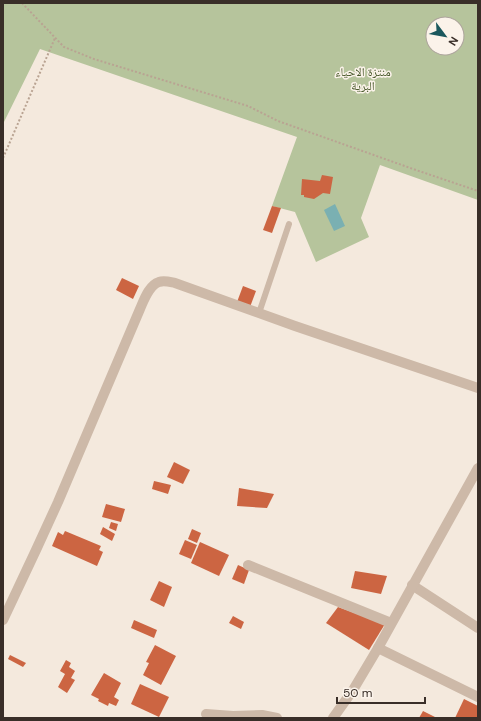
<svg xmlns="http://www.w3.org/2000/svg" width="481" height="721" font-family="'DM Sans','Noto Naskh Arabic',sans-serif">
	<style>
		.green { fill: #b6c49c; fill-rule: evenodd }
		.water { fill: #7ab0b2 }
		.building { fill: #cc6542 }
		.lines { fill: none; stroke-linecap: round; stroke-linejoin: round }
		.path { stroke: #b9a392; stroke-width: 2; stroke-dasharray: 2 2; stroke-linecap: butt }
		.service { stroke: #cdb9a8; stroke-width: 6 }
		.minor { stroke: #cdb9a8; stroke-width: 10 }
		.labels { text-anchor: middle; stroke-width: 3; stroke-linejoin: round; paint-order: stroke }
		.park-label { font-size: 12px; fill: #48592b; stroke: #fbf3ea }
	</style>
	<rect width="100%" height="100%" fill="#f4e9dd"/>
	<path class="green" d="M 3,3 L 478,3 L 478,200 L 380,165 L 361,218 L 369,237 L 316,262 L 295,212 L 272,206 L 297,137 L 40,49 L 3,124 ZM 433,24 L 457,24 L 457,48 L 433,48 Z"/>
	<polygon class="water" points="335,204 345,226 334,231 324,210"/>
	<g class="building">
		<polygon points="322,175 333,177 330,194 323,193 314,199 304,197 304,195 301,195 302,179 320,181"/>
		<polygon points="272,206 281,208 272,233 263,230"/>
		<polygon points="122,278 139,286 133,299 116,290"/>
		<polygon points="243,286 256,291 250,307 237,302"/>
		<polygon points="174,462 190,470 183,484 167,477"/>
		<polygon points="154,481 171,485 168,494 152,489"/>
		<polygon points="239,488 274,494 267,508 237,506"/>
		<polygon points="106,504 125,509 121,522 102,517"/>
		<polygon points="111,522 118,524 116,531 109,528"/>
		<polygon points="103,527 115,534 112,541 100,534"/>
		<polygon points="192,529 201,533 197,543 188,539"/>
		<polygon points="65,531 101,546 99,550 103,552 97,566 52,546 58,532 63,535"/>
		<polygon points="185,540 197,545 191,559 179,554"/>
		<polygon points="200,542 229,555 219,576 191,563"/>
		<polygon points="238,565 249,570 244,584 232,579"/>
		<polygon points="355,571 387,576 381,594 351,588"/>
		<polygon points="159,581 172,587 164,607 150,600"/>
		<polygon points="338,607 385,624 369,650 326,623"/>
		<polygon points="233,616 244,622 241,629 229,623"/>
		<polygon points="134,620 157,630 154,638 131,628"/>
		<polygon points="155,645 176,656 161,685 143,675 149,663 146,662"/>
		<polygon points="10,655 26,663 23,667 8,659"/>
		<polygon points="66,660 71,663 69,667 75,671 71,678 75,680 67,693 58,687 65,674 60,671"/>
		<polygon points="104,673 121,683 114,697 119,700 116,706 109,703 108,706 98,701 99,699 91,695"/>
		<polygon points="140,684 169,697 159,717 131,704"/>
		<polygon points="464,699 478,706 478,718 455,718"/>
		<polygon points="423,711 437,718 419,718"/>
	</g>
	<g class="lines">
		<g class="path">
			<polyline points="22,3 64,47 94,59 248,106 278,121 416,170 478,191"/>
			<polyline points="3,158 55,38"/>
		</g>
		<polyline class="service" points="259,313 289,224"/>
		<g class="minor">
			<polyline points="248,565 391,623"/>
			<polyline points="412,585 478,628"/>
			<path d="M 3,620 L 36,550 L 58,502 L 140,309 C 144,300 149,285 159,282 C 164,280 170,282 175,283 L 295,326 L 478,388"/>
			<polyline points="378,648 478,697"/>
			<polyline points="206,714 233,716 262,715 277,718"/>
			<polyline points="333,718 353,690 378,648 478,468"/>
		</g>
	</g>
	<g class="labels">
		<g class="park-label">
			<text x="363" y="76">منتزة الاحياء<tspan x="363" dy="14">البرية</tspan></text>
		</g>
	</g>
	<rect width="481" height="721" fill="none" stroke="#392e28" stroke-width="8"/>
	<g transform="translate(445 36) rotate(122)"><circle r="19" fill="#fbf3ea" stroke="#ada49c"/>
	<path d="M0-3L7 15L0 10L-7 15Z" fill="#1b585d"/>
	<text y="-6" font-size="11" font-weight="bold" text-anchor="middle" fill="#392e28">N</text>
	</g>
	<path d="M337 697v6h88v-6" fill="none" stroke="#392e28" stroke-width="2"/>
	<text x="343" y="697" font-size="12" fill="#392e28" stroke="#fbf3ea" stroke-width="3" paint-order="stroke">50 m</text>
</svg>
